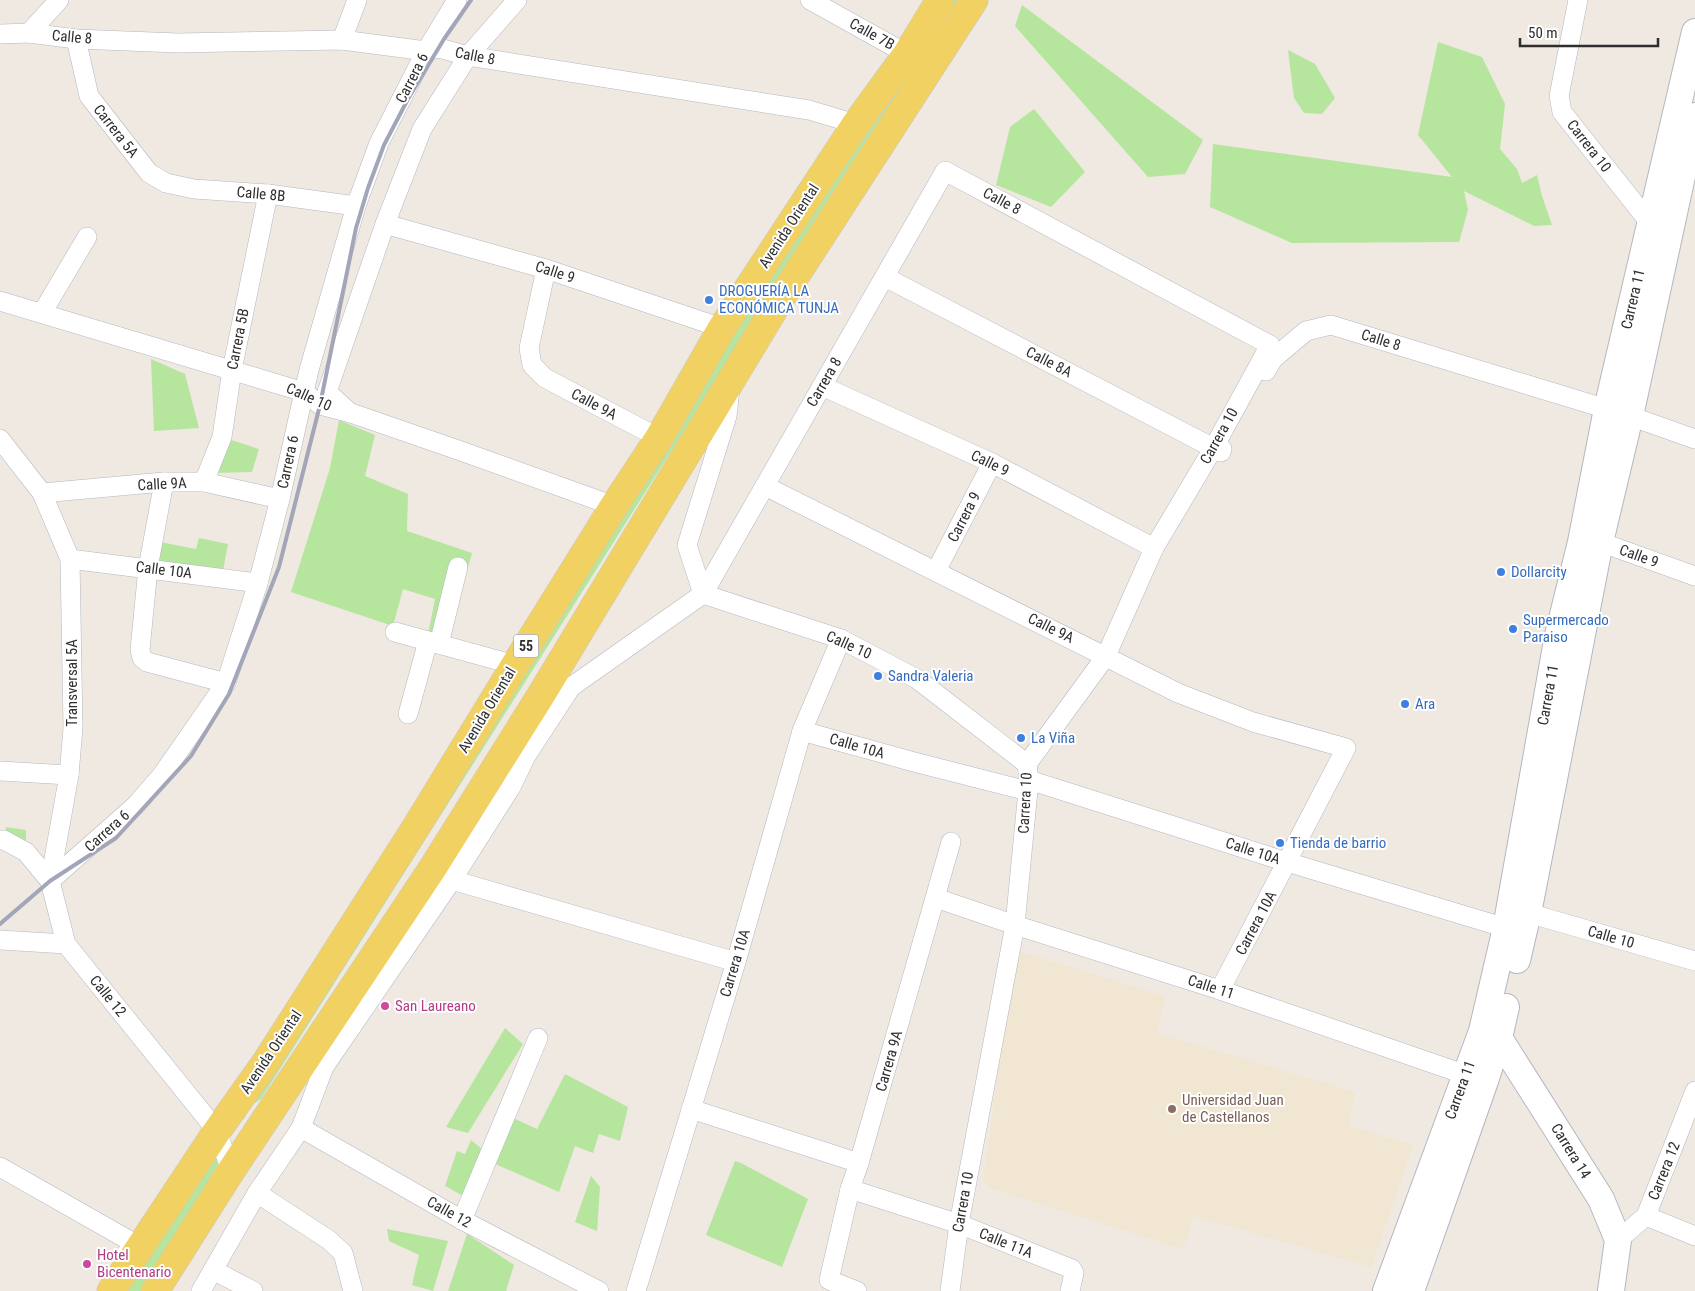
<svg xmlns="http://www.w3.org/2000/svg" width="1695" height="1291" font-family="'Roboto Condensed',sans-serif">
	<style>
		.education { fill: #f0e6d1 }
		.green { fill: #b6e59e }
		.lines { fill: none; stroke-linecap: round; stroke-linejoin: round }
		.street-casing { stroke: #b4b7c1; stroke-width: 20 }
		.secondary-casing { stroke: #b4b7c1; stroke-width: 28 }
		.primary-casing { stroke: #c9c9c9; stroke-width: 29 }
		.street { stroke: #fff; stroke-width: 19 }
		.secondary { stroke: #fff; stroke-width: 26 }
		.primary { stroke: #f2d163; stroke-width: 28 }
		.rail { stroke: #a3a6b8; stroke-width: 4 }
		.shop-dot { fill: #3f7fe0; stroke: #fff; stroke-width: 2 }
		.hotel-dot { fill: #d1479c; stroke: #fff; stroke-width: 2 }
		.education-dot { fill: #8d6e63; stroke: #fff; stroke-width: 2 }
		.labels { text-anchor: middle; stroke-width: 4; stroke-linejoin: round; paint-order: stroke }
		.shield { fill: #fff; stroke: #6d6d6d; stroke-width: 1 }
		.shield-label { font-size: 14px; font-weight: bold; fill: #2e2e2e }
		.street-label { font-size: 15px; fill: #2e2e2e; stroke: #fff }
		.shop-label { font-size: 15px; fill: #366cbe; stroke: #fff; text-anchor: start }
		.hotel-label { font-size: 15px; fill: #b23c85; stroke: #fff; text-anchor: start }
		.education-label { font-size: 15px; fill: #785e54; stroke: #fff; text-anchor: start }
	</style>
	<rect width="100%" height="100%" fill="#efe9e1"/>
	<polygon class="education" points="1014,950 1165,996 1157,1033 1355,1092 1349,1126 1413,1145 1371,1267 1194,1216 1183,1249 993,1189 983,1183"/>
	<g class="green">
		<polygon points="939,0 957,0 261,1099 250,1106 244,1119 234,1114"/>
		<polygon points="1022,5 1203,140 1185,174 1148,177 1015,26"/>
		<polygon points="1438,42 1482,57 1505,104 1500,149 1517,169 1522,183 1537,175 1542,196 1552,225 1534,226 1464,191 1468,210 1459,242 1292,243 1210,207 1213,144 1452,177 1418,135"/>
		<polygon points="1288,50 1315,64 1335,98 1322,114 1304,113 1294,98"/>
		<polygon points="1034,109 1085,172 1051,207 996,185 1010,127"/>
		<polygon points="151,359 185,374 199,428 154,431"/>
		<polygon points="339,420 375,435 365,476 408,494 407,531 472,553 447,642 428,634 435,599 403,589 393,626 291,592 330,468"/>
		<polygon points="222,437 259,449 252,472 211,473"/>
		<polygon points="199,538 228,544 221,581 150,567 155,541 196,549"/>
		<polygon points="6,827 26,830 26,847 5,837"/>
		<polygon points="505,1028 523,1044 468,1133 446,1127"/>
		<polygon points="565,1074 628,1107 620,1141 599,1134 593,1153 575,1146 559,1192 491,1162 513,1118 537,1129"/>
		<polygon points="471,1140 488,1154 467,1198 445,1186 457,1151 465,1154"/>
		<polygon points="217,1151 223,1156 143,1291 126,1291"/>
		<polygon points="735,1161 741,1163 808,1199 782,1267 706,1235"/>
		<polygon points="591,1176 600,1187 597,1231 575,1222"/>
		<polygon points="387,1229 448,1241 433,1291 412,1285 419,1255 389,1241"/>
		<polygon points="467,1234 514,1265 506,1291 448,1291"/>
	</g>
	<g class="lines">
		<g class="street-casing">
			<g id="street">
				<polyline points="810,0 907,54"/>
				<polyline points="1578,0 1559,96 1562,112 1650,223"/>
				<polyline points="29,33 59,0"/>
				<polyline points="0,34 29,33 76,39 178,43 342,40 426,51 439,48 468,56 809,110 856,124"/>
				<polyline points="76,39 89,96 149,173 166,183 194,189 268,194 356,206"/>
				<polyline points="342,40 357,0"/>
				<polyline points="385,224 546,269 722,328"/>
				<polyline points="546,269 529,348 532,365 545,378 659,438"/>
				<polyline points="885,277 1221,452 1222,449"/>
				<polyline points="0,301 304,392 320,405 351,413 458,450 614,506"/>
				<polyline points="42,313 87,237"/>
				<polyline points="1266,371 1273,359 1306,331 1331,325 1607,409"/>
				<polyline points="822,386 992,463 1154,548"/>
				<polyline points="348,411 327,392 385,224 422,129 468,56 517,0"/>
				<polyline points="1630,416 1695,439"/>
				<polyline points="0,439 42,493 70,559 73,728 69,775 50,881 66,944 217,1131 231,1171"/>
				<polyline points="164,482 148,568 140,650 142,658 147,662 226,683"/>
				<polyline points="204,482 222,437 232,370 268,194"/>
				<polyline points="765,486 1178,693 1253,722 1346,748 1220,990"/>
				<polyline points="42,493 164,482 204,482 280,499"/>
				<polyline points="1587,544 1600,542 1695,576"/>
				<polyline points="70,559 258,583"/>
				<polyline points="936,571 992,463"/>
				<polyline points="703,594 841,639 917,679 1027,764"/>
				<polyline points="703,594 687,545 727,416 730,389"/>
				<polyline points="395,632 515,665"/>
				<polyline points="439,644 458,567"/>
				<polyline points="541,695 571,687 703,594 945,171 1270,345 1214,447 1154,548 1106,656 1027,764 1029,780 1015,925 959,1224 950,1291"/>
				<polyline points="408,714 428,641"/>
				<polyline points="802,731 914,762 1028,791"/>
				<polyline points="0,771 69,775"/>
				<polyline points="1029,780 1287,862 1506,928"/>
				<polyline points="0,840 4,840 26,852 50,881 136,805 162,775 226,683 258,583 280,499 309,370 356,206 379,143 426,51 457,0"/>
				<polyline points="443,875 452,880 736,962"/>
				<polyline points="936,898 1015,925 1220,990 1478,1079"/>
				<polyline points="1528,913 1695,961"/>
				<polyline points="0,940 66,944"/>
				<polyline points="691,1109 859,1163"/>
				<polyline points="301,1128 462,1220 599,1291"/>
				<polyline points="0,1167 132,1242 133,1244 122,1260"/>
				<polyline points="850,1189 959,1224 1072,1269 1074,1273 1070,1291"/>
				<polyline points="257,1193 329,1240 343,1253 353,1291"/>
				<polyline points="1646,1216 1695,1236"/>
				<polyline points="462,1220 538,1038"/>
				<polyline points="1618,1240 1646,1216 1695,1091"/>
				<polyline points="213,1270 253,1291"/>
				<polyline points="201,1291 257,1193 301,1128 324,1067 452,880 511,787 526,756 571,687"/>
				<polyline points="636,1291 736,962 802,731 841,639"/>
				<polyline points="857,1291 829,1280 850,1189 859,1163 951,842"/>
			</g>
		</g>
		<g class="secondary-casing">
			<g id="secondary">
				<polyline points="1517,960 1528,913 1600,542 1630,416 1695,116"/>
				<polyline points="1487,1033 1499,1038 1601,1199 1618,1240 1611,1291"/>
				<polyline points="1386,1291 1482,1031 1506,928 1558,635 1581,542 1607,409 1695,32"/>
				<polyline points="1411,1291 1485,1081 1499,1038 1506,1007"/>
			</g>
		</g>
		<g class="primary-casing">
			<g id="primary">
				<polyline points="111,1291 217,1131 266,1062 416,827 515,665 614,506 659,438 722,328 856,124 907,54 940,0"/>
				<polyline points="155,1291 231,1171 432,869 541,695 776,306 974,0"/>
			</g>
		</g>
		<use href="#street" class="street"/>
		<use href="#secondary" class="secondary"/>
		<use href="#primary" class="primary"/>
		<polyline class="rail" points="0,924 50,881 116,838 191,756 229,694 279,567 320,405 356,228 368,188 384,145 408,99 444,39 471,0"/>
	</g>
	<g class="shop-dot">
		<circle cx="709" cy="300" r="5"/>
		<circle cx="1501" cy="572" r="5"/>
		<circle cx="1513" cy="629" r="5"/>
		<circle cx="878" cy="676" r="5"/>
		<circle cx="1405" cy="704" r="5"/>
		<circle cx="1021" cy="738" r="5"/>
		<circle cx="1280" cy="843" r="5"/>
	</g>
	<g class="hotel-dot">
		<circle cx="385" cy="1006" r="5"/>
		<circle cx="87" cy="1264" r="5"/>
	</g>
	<circle class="education-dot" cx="1172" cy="1109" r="5"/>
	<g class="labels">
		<rect class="shield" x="513.5" y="634.5" width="25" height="23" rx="4"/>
		<g class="shield-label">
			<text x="526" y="651">55</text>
		</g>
		<g class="street-label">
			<text transform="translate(872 34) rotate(29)" y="5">Calle 7B</text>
			<text transform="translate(72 37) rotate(5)" y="5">Calle 8</text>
			<text transform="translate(475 56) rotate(11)" y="5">Calle 8</text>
			<text transform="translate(412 78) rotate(-63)" y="5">Carrera 6</text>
			<text transform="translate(116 131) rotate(52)" y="5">Carrera 5A</text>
			<text transform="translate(1589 146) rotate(52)" y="5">Carrera 10</text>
			<text transform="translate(261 194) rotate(5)" y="5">Calle 8B</text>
			<text transform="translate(1002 201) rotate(28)" y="5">Calle 8</text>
			<text transform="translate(789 226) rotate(-57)" y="5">Avenida Oriental</text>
			<text transform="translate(555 272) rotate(18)" y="5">Calle 9</text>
			<text transform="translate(1633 299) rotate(-77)" y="5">Carrera 11</text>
			<text transform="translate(238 339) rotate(-79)" y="5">Carrera 5B</text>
			<text transform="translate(1381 340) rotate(17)" y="5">Calle 8</text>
			<text transform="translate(1049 362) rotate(27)" y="5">Calle 8A</text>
			<text transform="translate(824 382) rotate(-60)" y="5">Carrera 8</text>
			<text transform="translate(309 397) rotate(24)" y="5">Calle 10</text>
			<text transform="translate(594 404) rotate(28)" y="5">Calle 9A</text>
			<text transform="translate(1219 436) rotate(-61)" y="5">Carrera 10</text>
			<text transform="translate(288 462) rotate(-78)" y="5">Carrera 6</text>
			<text transform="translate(990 463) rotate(26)" y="5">Calle 9</text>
			<text transform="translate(162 484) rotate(-3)" y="5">Calle 9A</text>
			<text transform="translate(964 517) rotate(-63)" y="5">Carrera 9</text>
			<text transform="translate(1639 556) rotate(20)" y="5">Calle 9</text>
			<text transform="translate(164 570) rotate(7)" y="5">Calle 10A</text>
			<text transform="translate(1051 628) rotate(26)" y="5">Calle 9A</text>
			<text transform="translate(849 645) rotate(24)" y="5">Calle 10</text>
			<text transform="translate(72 683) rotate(-90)" y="5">Transversal 5A</text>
			<text transform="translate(1548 695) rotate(-80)" y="5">Carrera 11</text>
			<text transform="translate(487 710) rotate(-59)" y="5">Avenida Oriental</text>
			<text transform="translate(857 746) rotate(16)" y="5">Calle 10A</text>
			<text transform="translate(1025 803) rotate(-87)" y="5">Carrera 10</text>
			<text transform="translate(107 831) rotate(-42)" y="5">Carrera 6</text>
			<text transform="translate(1253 851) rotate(18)" y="5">Calle 10A</text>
			<text transform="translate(1256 923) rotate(-62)" y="5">Carrera 10A</text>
			<text transform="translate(1611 937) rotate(16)" y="5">Calle 10</text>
			<text transform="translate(735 963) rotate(-73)" y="5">Carrera 10A</text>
			<text transform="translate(1211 987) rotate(18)" y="5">Calle 11</text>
			<text transform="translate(108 996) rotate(51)" y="5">Calle 12</text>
			<text transform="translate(271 1052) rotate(-56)" y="5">Avenida Oriental</text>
			<text transform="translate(889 1061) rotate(-74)" y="5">Carrera 9A</text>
			<text transform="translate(1460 1090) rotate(-70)" y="5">Carrera 11</text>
			<text transform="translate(1571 1151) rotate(58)" y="5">Carrera 14</text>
			<text transform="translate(1664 1171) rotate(-68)" y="5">Carrera 12</text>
			<text transform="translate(963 1202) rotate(-80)" y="5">Carrera 10</text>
			<text transform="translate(449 1212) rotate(29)" y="5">Calle 12</text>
			<text transform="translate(1006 1243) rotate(22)" y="5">Calle 11A</text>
		</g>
		<g class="shop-label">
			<text x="719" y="296">DROGUERÍA LA<tspan x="719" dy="17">ECONÓMICA TUNJA</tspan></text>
			<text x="1511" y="577">Dollarcity</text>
			<text x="1523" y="625">Supermercado<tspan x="1523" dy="17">Paraiso</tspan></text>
			<text x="888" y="681">Sandra Valeria</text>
			<text x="1415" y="709">Ara</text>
			<text x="1031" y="743">La Viña</text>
			<text x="1290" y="848">Tienda de barrio</text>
		</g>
		<g class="hotel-label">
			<text x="395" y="1011">San Laureano</text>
			<text x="97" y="1260">Hotel<tspan x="97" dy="17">Bicentenario</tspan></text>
		</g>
		<g class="education-label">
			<text x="1182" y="1105">Universidad Juan<tspan x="1182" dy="17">de Castellanos</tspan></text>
		</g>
	</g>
	<path d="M1520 38v8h138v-8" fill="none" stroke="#2e2e2e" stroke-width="2.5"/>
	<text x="1528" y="38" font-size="15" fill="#2e2e2e" stroke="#ffffff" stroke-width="4" paint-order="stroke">50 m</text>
</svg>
